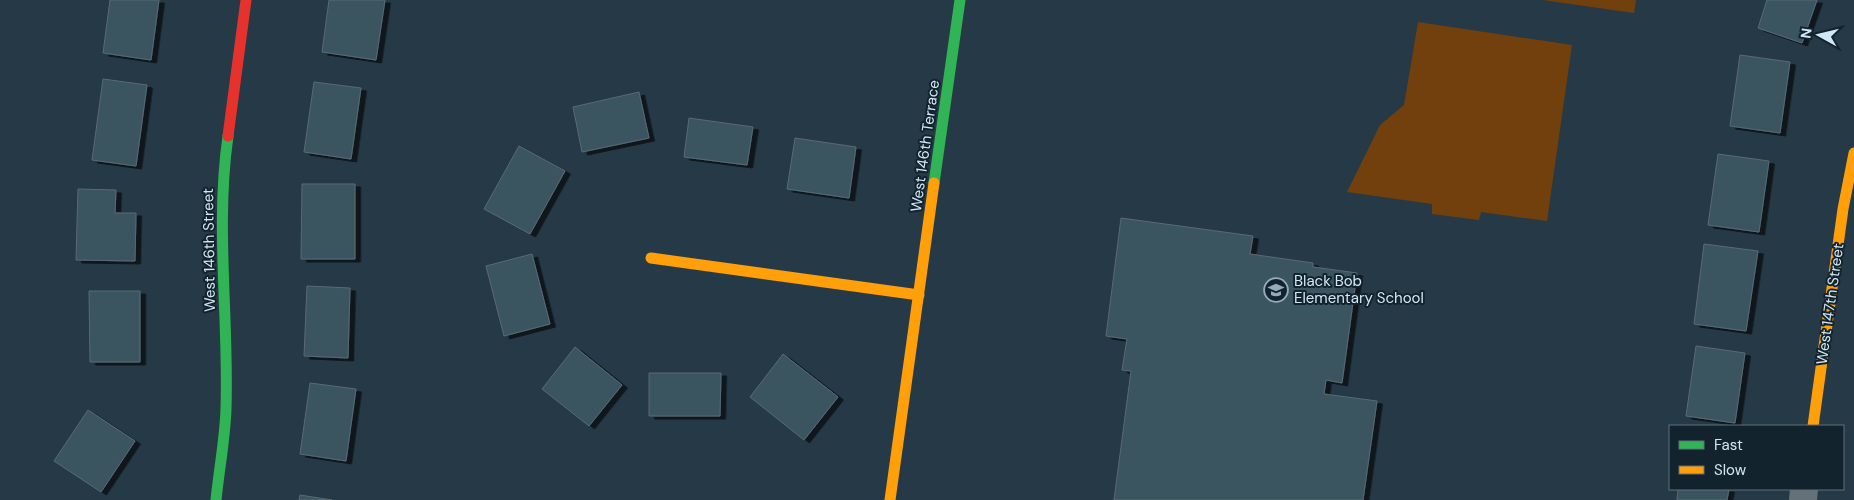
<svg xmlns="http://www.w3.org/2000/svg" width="1854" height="500" font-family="'DM Sans',sans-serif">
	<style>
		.green { fill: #71400c }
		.building { fill: #3b5460; stroke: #596a74; filter: url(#shadow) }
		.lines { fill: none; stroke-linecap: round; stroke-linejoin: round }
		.street { stroke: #647179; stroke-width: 28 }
		.fast { stroke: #30b455; stroke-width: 11 }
		.slow { stroke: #ff9f0a; stroke-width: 11 }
		.jam { stroke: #e5322d; stroke-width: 11 }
		.labels { text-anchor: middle; stroke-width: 4; stroke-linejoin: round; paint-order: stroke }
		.street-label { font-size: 15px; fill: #d2e7f5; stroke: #13232d }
		.poi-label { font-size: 15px; fill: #d2e7f5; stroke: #13232d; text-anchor: start }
	</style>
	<defs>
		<filter id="shadow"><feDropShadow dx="5.5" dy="3" stdDeviation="0" flood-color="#0009"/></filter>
	</defs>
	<rect width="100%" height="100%" fill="#253a46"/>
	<g class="green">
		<polygon points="1543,0 1636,0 1634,13"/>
		<polygon points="1418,22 1572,45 1547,221 1481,212 1479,220 1432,214 1432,204 1347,192 1380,125 1404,105"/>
	</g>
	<g class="building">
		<polygon points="110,0 159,0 151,60 103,53"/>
		<polygon points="329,0 385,0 376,60 322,52"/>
		<polygon points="1767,0 1817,0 1802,43 1758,28"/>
		<polygon points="1740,55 1790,62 1780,133 1730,126"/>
		<polygon points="103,79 147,85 136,166 92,160"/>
		<polygon points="314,82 361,88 351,159 304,152"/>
		<polygon points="639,92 649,138 582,152 573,107"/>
		<polygon points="689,118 753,127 747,165 684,157"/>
		<polygon points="795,138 856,147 849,198 787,189"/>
		<polygon points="519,146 565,171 530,234 484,209"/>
		<polygon points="1718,154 1769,161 1759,232 1708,225"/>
		<polygon points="302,184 355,184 355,259 301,259"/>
		<polygon points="78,189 116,190 115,213 136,213 135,261 76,260"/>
		<polygon points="1121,218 1253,236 1250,254 1313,263 1313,267 1357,273 1342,383 1326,380 1324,394 1377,401 1363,500 1114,500 1131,371 1122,370 1127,339 1106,336"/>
		<polygon points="1704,244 1758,251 1746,331 1694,324"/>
		<polygon points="532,254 550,324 504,336 486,266"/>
		<polygon points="307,286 350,288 348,358 304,356"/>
		<polygon points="89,291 140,291 140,362 90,362"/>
		<polygon points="1696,346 1745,353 1735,423 1686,416"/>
		<polygon points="575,347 622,385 589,426 542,389"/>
		<polygon points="783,354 838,397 804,440 750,397"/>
		<polygon points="649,373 721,373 720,416 649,416"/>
		<polygon points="310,383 356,389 346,461 300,454"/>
		<polygon points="88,410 135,441 101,492 54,461"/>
		<polygon points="1678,489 1729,489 1727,500 1677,500"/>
		<polygon points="300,495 332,500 299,500"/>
	</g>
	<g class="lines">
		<polyline class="street" points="1803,500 1804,489"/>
		<g class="fast">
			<polyline points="934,183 960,0"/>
			<path d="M 216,500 C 219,470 225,439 226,409 C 229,318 215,227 228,136"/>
		</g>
		<g class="slow">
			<polyline points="651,258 919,295"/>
			<polyline points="1813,426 1843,209 1854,153"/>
			<polyline points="890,500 934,183"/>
		</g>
		<polyline class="jam" points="228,136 246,0"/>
	</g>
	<defs>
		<g id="school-ring" transform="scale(1.25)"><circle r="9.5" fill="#13232d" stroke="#95aab8" stroke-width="1.5"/><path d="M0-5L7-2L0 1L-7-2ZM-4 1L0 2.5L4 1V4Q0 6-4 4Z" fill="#95aab8"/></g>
	</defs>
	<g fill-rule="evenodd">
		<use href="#school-ring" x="1276" y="290"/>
	</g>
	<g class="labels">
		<g class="street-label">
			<text transform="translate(925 146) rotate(-82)" y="5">West 146th Terrace</text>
			<text transform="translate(209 250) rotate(-91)" y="5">West 146th Street</text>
			<text transform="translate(1830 304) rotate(-82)" y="5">West 147th Street</text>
		</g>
		<g class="poi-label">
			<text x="1294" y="286">Black Bob<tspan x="1294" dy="17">Elementary School</tspan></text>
		</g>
	</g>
	<rect x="1669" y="425" width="175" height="65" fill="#13232d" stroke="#5f717d"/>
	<rect x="1679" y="441" width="25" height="8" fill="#30b455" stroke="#5f717d"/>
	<text x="1714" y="450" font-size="15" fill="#d2e7f5">Fast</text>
	<rect x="1679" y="466" width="25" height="8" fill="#ff9f0a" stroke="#5f717d"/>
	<text x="1714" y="475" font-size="15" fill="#d2e7f5">Slow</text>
	<g transform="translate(1819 35) rotate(278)" stroke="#13232d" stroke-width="4" paint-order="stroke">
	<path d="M0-4L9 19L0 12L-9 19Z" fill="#d2e7f5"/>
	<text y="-8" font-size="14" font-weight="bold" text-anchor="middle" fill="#d2e7f5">N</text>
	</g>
</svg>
